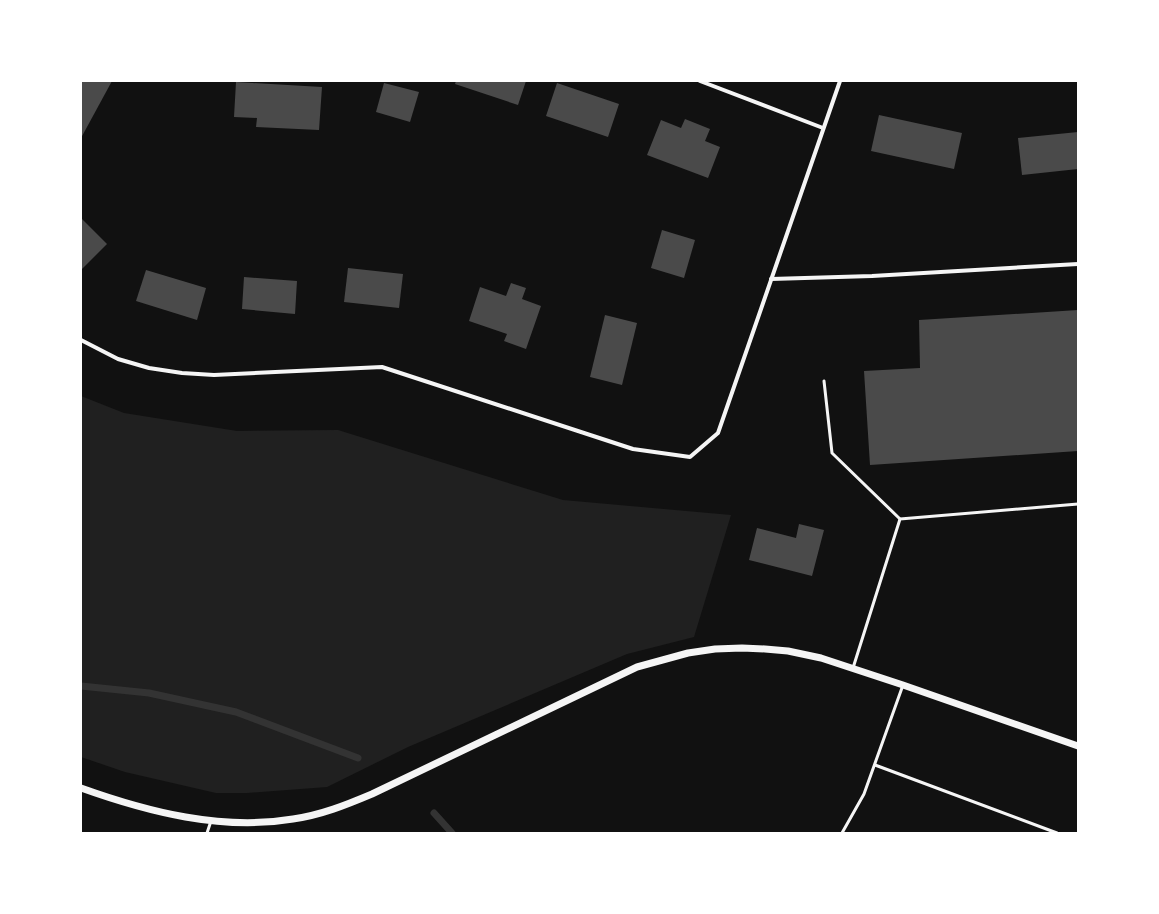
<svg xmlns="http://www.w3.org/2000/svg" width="1159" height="914" font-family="Literata,serif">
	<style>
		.green { fill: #202020 }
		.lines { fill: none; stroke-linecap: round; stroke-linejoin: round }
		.stream { stroke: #333; stroke-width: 7 }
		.building { fill: #4a4a4a }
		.service { stroke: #f5f5f5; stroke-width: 3 }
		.minor { stroke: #f5f5f5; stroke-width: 4 }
		.tertiary { stroke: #f5f5f5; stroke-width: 7 }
	</style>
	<rect width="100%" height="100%" fill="#111"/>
	<polygon class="green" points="81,396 124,413 237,431 338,430 563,500 731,515 694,637 627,654 408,747 327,787 247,793 216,793 125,772 81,757"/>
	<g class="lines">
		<g class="stream">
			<polyline points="81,686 149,693 236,712 358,758"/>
			<polyline points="434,813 452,833"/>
		</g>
	</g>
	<g class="building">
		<polygon points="81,81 112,81 81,138"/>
		<polygon points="456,81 526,81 518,105 455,84"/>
		<polygon points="236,82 322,87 319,130 256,127 257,118 234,117"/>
		<polygon points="384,83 419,92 410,122 376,112"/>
		<polygon points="557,83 619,104 608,137 546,116"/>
		<polygon points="879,115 962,133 954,169 871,151"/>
		<polygon points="685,119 710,129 705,141 720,147 708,178 647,155 661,120 681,128"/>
		<polygon points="1078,132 1078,169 1022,175 1018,138"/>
		<polygon points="81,218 107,244 82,269 81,267"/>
		<polygon points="662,230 695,240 684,278 651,268"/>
		<polygon points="348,268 403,274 399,308 344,302"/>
		<polygon points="146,270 206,288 197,320 136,301"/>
		<polygon points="244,277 297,281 295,314 242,309"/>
		<polygon points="511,283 526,288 522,299 541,306 526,349 504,341 507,334 469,321 480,287 506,296"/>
		<polygon points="1078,310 1078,451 870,465 864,371 920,368 919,320"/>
		<polygon points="605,315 637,323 622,385 590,377"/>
		<polygon points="799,524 824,530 812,576 749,560 757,528 796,538"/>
	</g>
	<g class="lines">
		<g class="service">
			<polyline points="824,381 832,453 900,519"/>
			<polyline points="853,668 900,519 1078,504"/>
			<polyline points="875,765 1057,833"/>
			<polyline points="207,833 211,821"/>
			<polyline points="842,833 864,794 903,685"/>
		</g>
		<g class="minor">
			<polyline points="700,81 823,128"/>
			<polyline points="771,279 872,276 1078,264"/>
			<polyline points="81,340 118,359 149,368 182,373 214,375 382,367 633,449 690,457 718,433 840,81"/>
		</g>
		<path class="tertiary" d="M 81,788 C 148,812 222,831 293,819 C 321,815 346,805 372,794 L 637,667 L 688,653 L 715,649 L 742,648 L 765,649 L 788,651 L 821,658 L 903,685 L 1078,746"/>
	</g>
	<rect width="1159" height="914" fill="none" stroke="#ffffff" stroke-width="164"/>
</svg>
